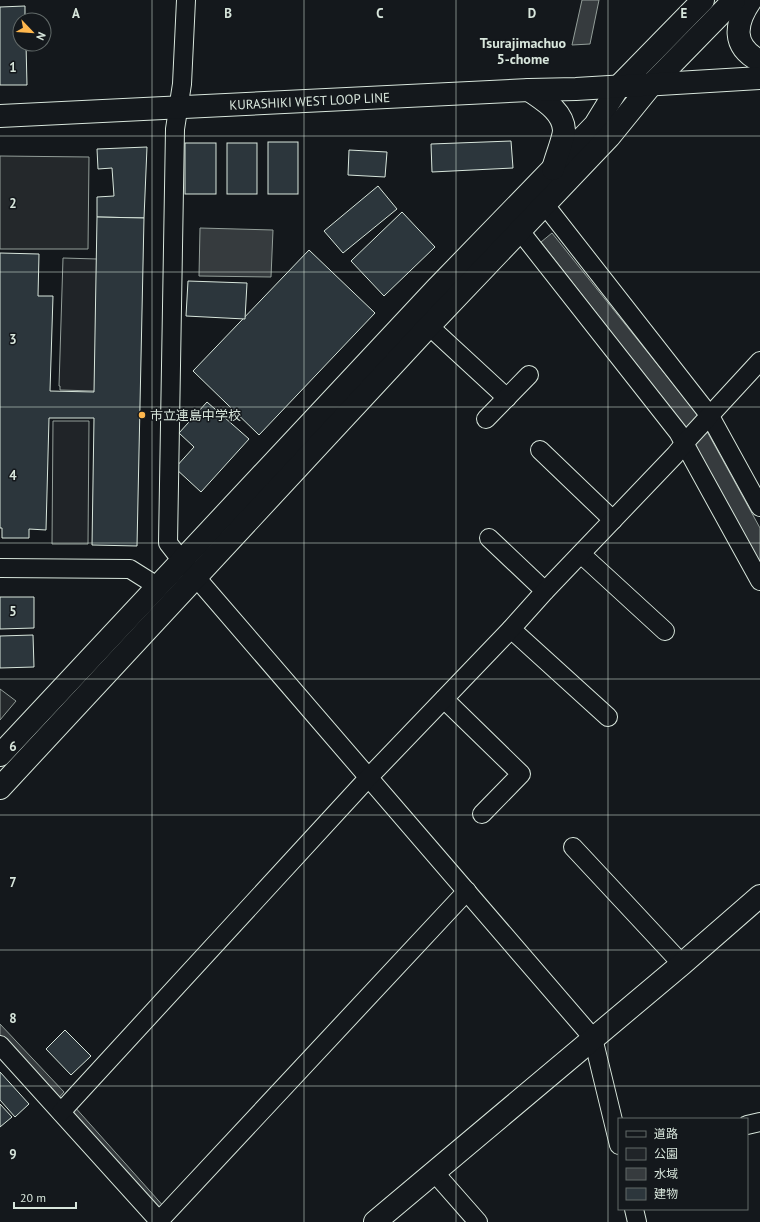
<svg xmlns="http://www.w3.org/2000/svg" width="760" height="1222" font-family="'PT Sans','Noto Sans JP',sans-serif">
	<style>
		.green { fill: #202428; stroke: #939e99 }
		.parking { fill: #24282b; stroke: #939e99 }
		.water { fill: #363b3e; stroke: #939e99 }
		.building { fill: #2c363c; stroke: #d8e6dc }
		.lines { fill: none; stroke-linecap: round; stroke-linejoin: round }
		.minor-casing { stroke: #d8e6dc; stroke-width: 20 }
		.tertiary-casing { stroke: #d8e6dc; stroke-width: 24 }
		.secondary-casing { stroke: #d8e6dc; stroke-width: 24 }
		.minor { stroke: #14181c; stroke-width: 18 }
		.tertiary { stroke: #14181c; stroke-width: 22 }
		.secondary { stroke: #14181c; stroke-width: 22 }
		.grid { fill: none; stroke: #d8e6dc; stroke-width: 1; stroke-opacity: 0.55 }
		.poi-dot { fill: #ffb74d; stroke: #14181c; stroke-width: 1.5 }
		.labels { text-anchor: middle; stroke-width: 3; stroke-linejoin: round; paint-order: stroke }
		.street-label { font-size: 13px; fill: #d8e6dc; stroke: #14181c }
		.poi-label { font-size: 13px; fill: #d8e6dc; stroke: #14181c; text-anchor: start }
		.neighbourhood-label { font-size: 14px; font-weight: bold; fill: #d8e6dc; stroke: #14181c }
		.grid-label { font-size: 13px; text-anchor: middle; font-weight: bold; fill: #d8e6dc; stroke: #14181c; stroke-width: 3; stroke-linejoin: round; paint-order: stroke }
	</style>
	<rect width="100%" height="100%" fill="#14181c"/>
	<g class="green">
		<polygon points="63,258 97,259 95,391 60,390 60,386 59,386"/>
		<polygon points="53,421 89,421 88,544 52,544"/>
	</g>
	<g class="parking">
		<polygon points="0,156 89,157 88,249 0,249"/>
		<polygon points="0,689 16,701 0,720"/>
	</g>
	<g class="water">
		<polygon points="582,0 599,0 590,44 572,45"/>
		<polygon points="200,228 273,230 271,277 199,276"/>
		<polygon points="552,233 698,415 760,528 760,563 684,426 541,242"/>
		<polygon points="0,1024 64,1092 56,1101 0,1040"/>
		<polygon points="73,1105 166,1209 158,1216 65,1111"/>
	</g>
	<g class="building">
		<polygon points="25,6 25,20 20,20 20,44 26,44 27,85 0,85 0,7"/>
		<polygon points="511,141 513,168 432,172 431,144"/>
		<rect x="268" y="142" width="30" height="52"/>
		<rect x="185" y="143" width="31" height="51"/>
		<rect x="227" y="143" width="30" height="51"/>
		<polygon points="147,147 144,218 97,217 97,197 114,196 112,168 98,169 97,149"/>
		<polygon points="349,150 387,152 385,177 348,175"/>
		<polygon points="378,186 397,209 343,253 324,231"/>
		<polygon points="402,212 435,247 384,296 351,261"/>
		<polygon points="97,217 144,218 137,546 92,545 94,418 49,418 46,530 29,529 29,538 2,538 2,528 0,528 0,253 39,254 38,296 53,296 50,391 94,392"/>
		<polygon points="309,250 375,313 259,435 193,371"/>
		<polygon points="188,281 247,283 245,319 186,316"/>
		<polygon points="207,402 249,439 201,492 175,468 194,447 179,433"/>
		<polygon points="0,597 34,597 34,628 0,629"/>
		<polygon points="33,635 34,667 0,668 0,636"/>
		<polygon points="65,1030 91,1056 71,1075 46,1049"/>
		<polygon points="0,1072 29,1104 15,1117 0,1100"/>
		<polygon points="0,1104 12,1117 0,1127"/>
	</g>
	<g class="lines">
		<g class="minor-casing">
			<g id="minor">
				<polyline points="186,0 182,84 175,129 168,543 182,561 593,1038 619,1145"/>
				<polyline points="545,205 710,416 760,507"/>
				<polyline points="520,231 678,432 760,581"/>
				<polyline points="429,326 507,398"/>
				<polyline points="486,419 529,375"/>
				<polyline points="540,450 613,520"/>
				<polyline points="489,538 545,591"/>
				<polyline points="581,554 665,631"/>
				<polyline points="0,568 130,569 157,586"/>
				<polyline points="511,629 608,717"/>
				<polyline points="444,699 521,774 482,814"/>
				<polyline points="573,847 682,964"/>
				<polyline points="0,1045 160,1222"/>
				<polyline points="61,1112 369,777 511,629 545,591 675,455 689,438 760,361"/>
				<polyline points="747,1125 760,1122"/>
				<polyline points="434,1172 478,1222"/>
				<polyline points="634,1209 637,1222"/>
				<polyline points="159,1221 467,891"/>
			</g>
		</g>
		<g class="tertiary-casing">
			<g id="tertiary">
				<polyline points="0,755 436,289 595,125 619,86"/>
				<polyline points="0,788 429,326 609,137 652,84"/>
				<polyline points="375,1222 682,964 760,896"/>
			</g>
		</g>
		<g class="secondary-casing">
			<g id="secondary">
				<path d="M 751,0 C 735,23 731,46 760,61"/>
				<polyline points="652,84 734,0"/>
				<polyline points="619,86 703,0"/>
				<path d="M 529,90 C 543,100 563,111 564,130 C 564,138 555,160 553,169"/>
				<path id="s1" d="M 0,116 L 529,90 L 576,89 L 760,78"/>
			</g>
		</g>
		<use href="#minor" class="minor"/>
		<use href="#tertiary" class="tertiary"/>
		<use href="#secondary" class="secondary"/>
	</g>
	<path class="grid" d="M 152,0 L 152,1222M 304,0 L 304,1222M 456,0 L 456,1222M 608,0 L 608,1222M 0,136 L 760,136M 0,272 L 760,272M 0,407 L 760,407M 0,543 L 760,543M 0,679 L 760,679M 0,815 L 760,815M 0,950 L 760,950M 0,1086 L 760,1086"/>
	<circle class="poi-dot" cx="142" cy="415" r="4"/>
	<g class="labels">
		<g class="street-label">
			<text dy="5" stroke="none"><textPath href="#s1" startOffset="310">KURASHIKI WEST LOOP LINE</textPath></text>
		</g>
		<g class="poi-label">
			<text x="150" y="420">市立連島中学校</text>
		</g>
		<g class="neighbourhood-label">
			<text x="523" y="48">Tsurajimachuo<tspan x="523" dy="16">5-chome</tspan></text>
		</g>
	</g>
	<g class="grid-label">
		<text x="76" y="18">A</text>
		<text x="228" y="18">B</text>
		<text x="380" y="18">C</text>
		<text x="532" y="18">D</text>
		<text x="684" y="18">E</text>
		<text x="13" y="72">1</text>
		<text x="13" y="208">2</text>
		<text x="13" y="344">3</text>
		<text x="13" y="480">4</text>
		<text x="13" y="616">5</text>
		<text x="13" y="751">6</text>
		<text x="13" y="887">7</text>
		<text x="13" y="1023">8</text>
		<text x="13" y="1159">9</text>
	</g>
	<rect x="618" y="1118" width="130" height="92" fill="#14181c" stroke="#626a69"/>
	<rect x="626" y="1131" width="20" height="6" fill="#14181c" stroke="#626a69"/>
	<text x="654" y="1138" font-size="12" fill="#d8e6dc">道路</text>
	<rect x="626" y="1148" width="20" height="12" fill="#202428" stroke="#626a69"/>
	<text x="654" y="1158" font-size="12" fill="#d8e6dc">公園</text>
	<rect x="626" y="1168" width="20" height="12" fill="#363b3e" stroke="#626a69"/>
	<text x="654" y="1178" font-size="12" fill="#d8e6dc">水域</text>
	<rect x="626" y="1188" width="20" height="12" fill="#2c363c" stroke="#626a69"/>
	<text x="654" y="1198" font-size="12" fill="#d8e6dc">建物</text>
	<g transform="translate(32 32) rotate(115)"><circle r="19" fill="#14181c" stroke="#626a69"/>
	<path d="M0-3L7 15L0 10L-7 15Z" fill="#ffb74d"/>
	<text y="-6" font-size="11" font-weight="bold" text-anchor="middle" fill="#d8e6dc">N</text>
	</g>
	<path d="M14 1202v6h62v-6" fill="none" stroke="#d8e6dc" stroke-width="2"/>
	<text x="20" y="1202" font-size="12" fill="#d8e6dc" stroke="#14181c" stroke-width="3" paint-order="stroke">20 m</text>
</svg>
